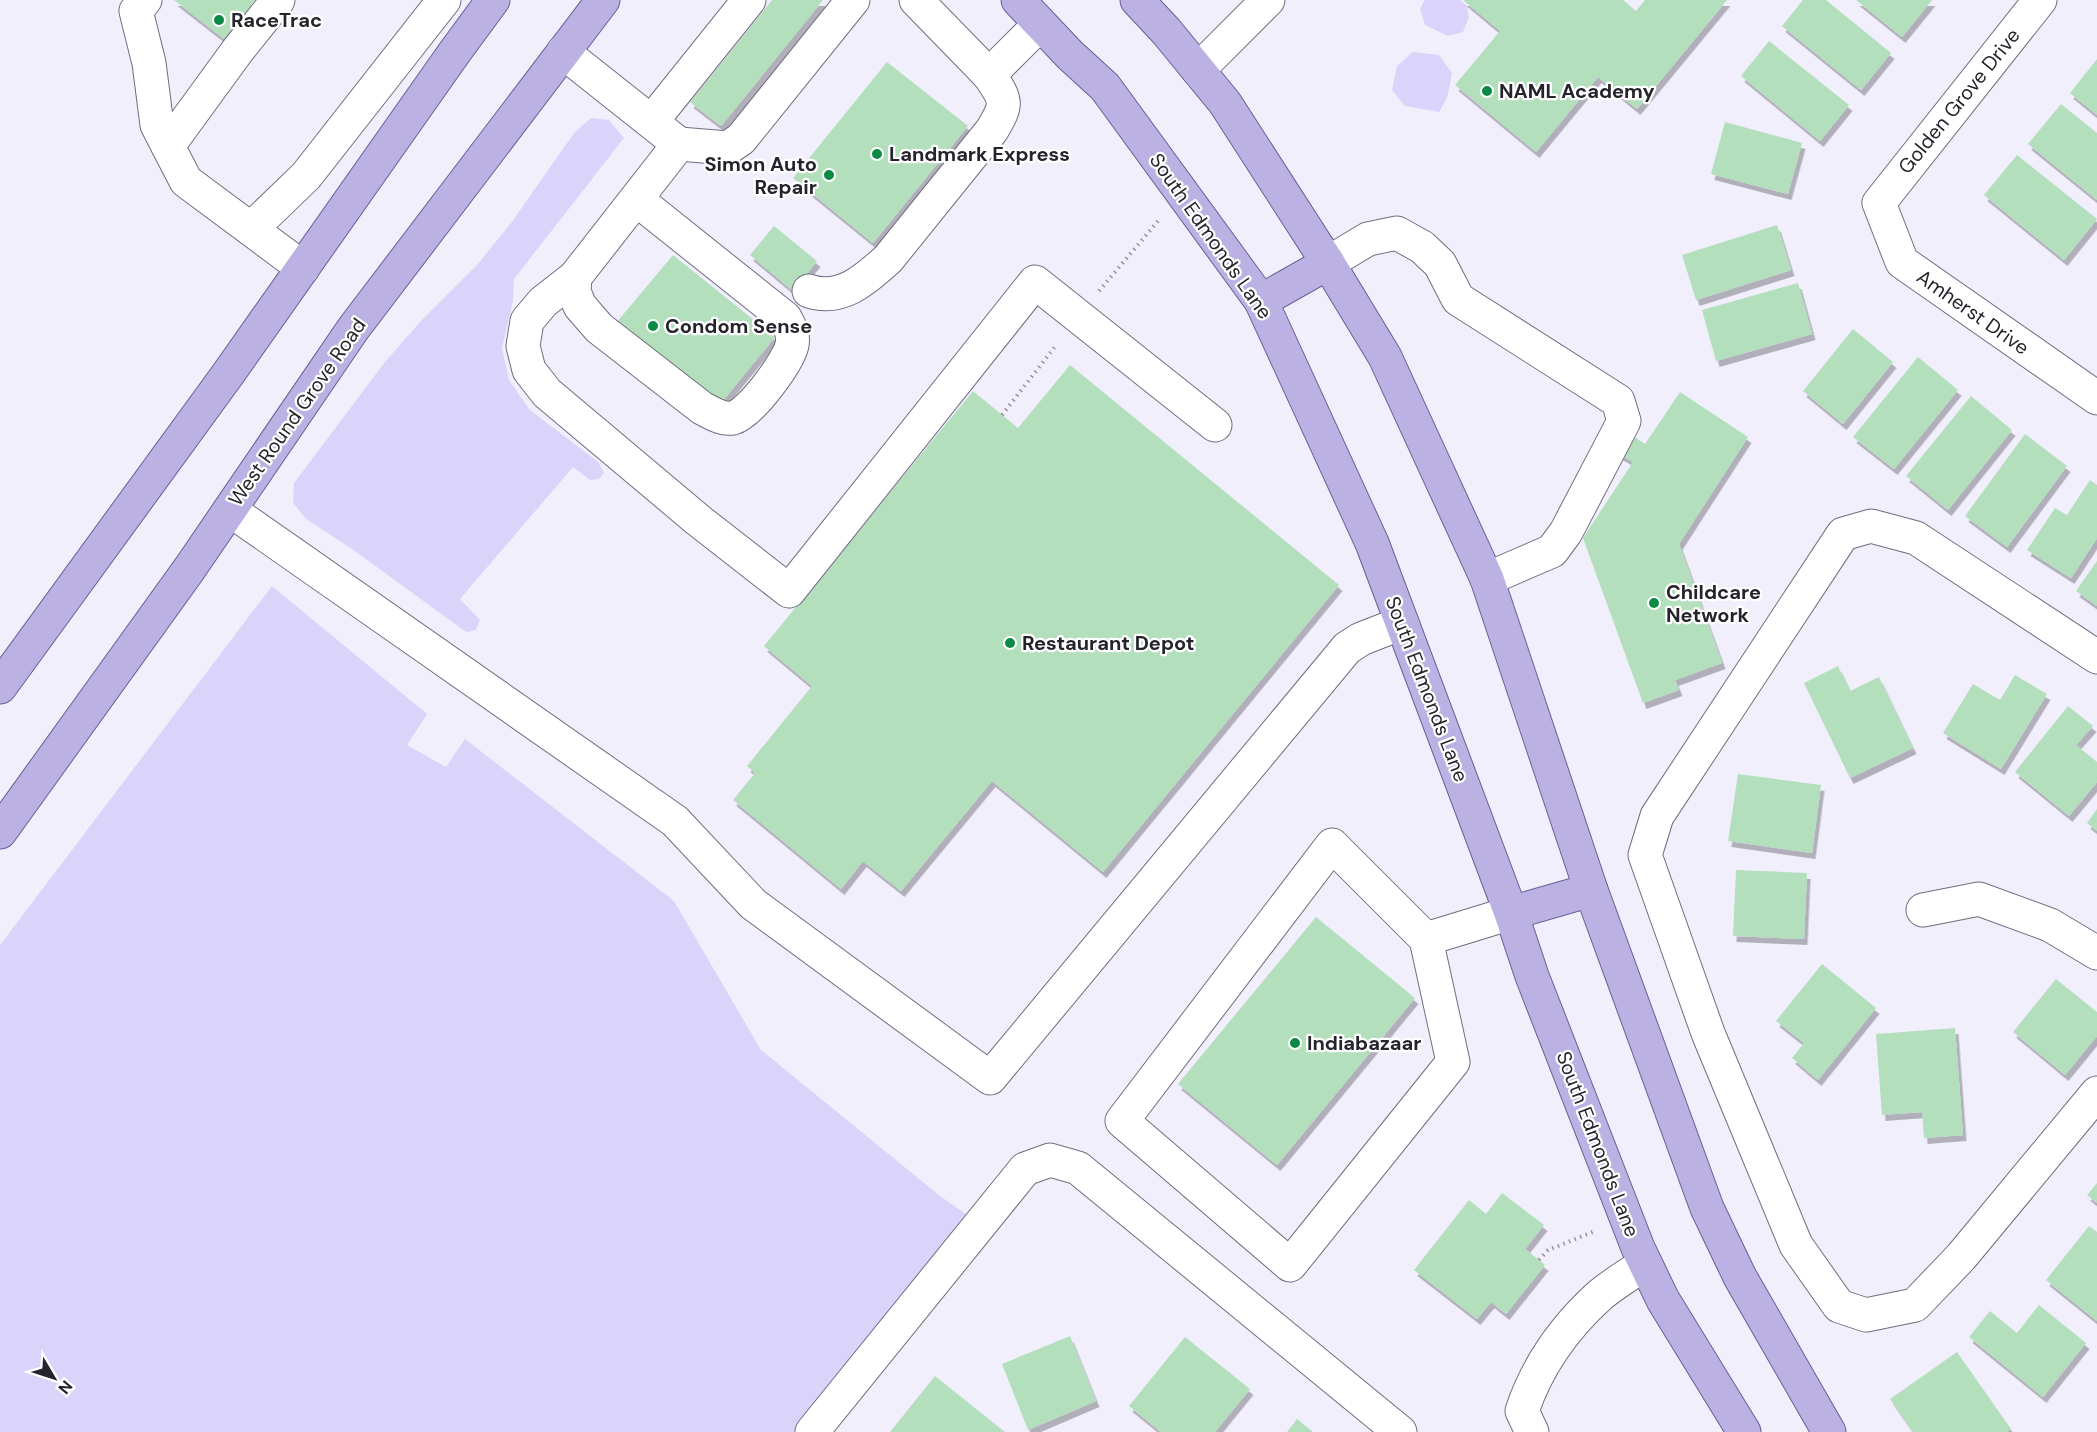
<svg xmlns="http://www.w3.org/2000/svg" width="2097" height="1432" font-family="'DM Sans',sans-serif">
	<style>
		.green { fill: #dad4fb }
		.building { fill: #b3dfbd; filter: url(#shadow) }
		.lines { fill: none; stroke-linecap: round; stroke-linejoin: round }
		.minor-casing { stroke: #706d80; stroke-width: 35 }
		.major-casing { stroke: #695e96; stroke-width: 35 }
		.path { stroke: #96949e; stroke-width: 4; stroke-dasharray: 1.5 4.5; stroke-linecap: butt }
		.minor { stroke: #fff; stroke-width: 33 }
		.major { stroke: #bbb1e3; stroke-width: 33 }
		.poi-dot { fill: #0b8a46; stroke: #fff; stroke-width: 2 }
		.labels { text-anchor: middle; stroke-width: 4.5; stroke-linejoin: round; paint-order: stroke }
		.poi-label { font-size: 20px; font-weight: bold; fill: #25232b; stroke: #fff; text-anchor: start }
		.street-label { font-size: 20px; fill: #25232b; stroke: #fff }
	</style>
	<defs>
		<filter id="shadow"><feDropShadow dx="3.5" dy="6" stdDeviation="0" flood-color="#0004"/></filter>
	</defs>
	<rect width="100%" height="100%" fill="#f1effc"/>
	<g class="green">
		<polygon points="1425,0 1460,0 1467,6 1469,17 1463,32 1448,36 1425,25 1420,9"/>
		<polygon points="1413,52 1439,55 1452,73 1447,98 1439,112 1405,106 1392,90 1397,66"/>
		<polygon points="591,118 609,120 624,138 514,279 513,301 502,348 509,380 530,410 598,462 604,473 599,479 590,480 573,467 460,599 480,620 476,630 466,632 352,549 306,519 293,503 294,483 385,362 420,322 477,265 511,223 574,133"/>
		<polygon points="272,586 427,714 407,745 446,767 465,739 674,901 761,1050 940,1196 970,1217 795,1432 0,1432 0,945"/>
	</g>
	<g class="building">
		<polygon points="174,0 255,0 224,39"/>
		<polygon points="772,0 823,0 721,126 690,102"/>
		<polygon points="1463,0 1623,0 1636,11 1645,0 1727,0 1637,109 1598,77 1536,152 1455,85 1500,31"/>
		<polygon points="1803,0 1826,0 1891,53 1861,90 1782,26"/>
		<polygon points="1856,0 1932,0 1902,37"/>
		<polygon points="1769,41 1849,105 1820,141 1741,76"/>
		<polygon points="2097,59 2097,115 2070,93"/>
		<polygon points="887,62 968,126 873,243 793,178"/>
		<polygon points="2061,104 2097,133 2097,200 2028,144"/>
		<polygon points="1725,122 1802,143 1788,194 1711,174"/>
		<polygon points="2017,155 2097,219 2064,260 1984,195"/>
		<polygon points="1777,225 1791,270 1696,300 1682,255"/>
		<polygon points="774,226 817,261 793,291 750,255"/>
		<polygon points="673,255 775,337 721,403 616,323"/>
		<polygon points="1798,283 1812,334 1716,361 1702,310"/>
		<polygon points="1853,329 1893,362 1843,424 1803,391"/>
		<polygon points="1918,357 1958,390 1894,469 1853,437"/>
		<polygon points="1070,365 1339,585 1103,872 992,781 901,891 863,861 841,889 733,800 755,773 747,766 812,686 764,646 973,391 1018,428"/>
		<polygon points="1680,392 1748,437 1679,544 1722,663 1675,680 1679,690 1643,703 1583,538 1633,462 1619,454 1632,435 1645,444"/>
		<polygon points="1971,396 2012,430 1948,510 1906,476"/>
		<polygon points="2025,434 2067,466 2007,547 1965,516"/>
		<polygon points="2090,480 2097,485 2097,538 2071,578 2027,550 2055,508 2067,515"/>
		<polygon points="2097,561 2097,606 2076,591"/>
		<polygon points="1838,666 1850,691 1879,677 1913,748 1850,778 1804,683"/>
		<polygon points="2015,675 2047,694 2001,769 1943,733 1973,684 2000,700"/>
		<polygon points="2068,706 2093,726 2076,745 2097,762 2097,782 2069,816 2015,772"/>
		<polygon points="1738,774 1821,785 1812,853 1728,841"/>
		<polygon points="2097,809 2097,831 2087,823"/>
		<polygon points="1736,870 1807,873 1804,939 1733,936"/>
		<polygon points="1316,917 1415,998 1277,1165 1178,1084"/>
		<polygon points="1822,964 1876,1008 1818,1080 1792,1058 1804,1043 1776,1021"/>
		<polygon points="2056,979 2097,1012 2097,1036 2065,1075 2013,1032"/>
		<polygon points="1955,1028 1963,1135 1924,1138 1922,1112 1882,1115 1876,1034"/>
		<polygon points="2097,1183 2097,1203 2087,1195"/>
		<polygon points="1502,1193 1544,1225 1525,1249 1545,1265 1506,1314 1491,1302 1477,1319 1414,1270 1469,1200 1486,1214"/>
		<polygon points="2089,1226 2097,1232 2097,1321 2046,1280"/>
		<polygon points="2039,1305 2086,1343 2043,1397 1969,1337 1990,1311 2017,1333"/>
		<polygon points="1070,1336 1096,1401 1028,1430 1002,1364"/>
		<polygon points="1185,1337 1250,1389 1215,1432 1161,1432 1129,1406"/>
		<polygon points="1957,1352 2011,1429 2006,1432 1913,1432 1890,1399"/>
		<polygon points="935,1376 1005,1432 890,1432"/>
		<polygon points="1297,1419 1313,1432 1287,1432"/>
	</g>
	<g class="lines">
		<g class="minor-casing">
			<g id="minor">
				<polyline points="145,0 136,11 149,63 157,125 186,181 303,268"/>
				<polyline points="916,0 989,75 1040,24"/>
				<polyline points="2040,0 1879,203 1902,262 2097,398"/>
				<path d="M 563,52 L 679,144 L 575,277 L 574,292 L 580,306 L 599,328 L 702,408 C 712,413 722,420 733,418 C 751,413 788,362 792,345 C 794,334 790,327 785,318 L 636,199"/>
				<polyline points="1198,70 1268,0"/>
				<polyline points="652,121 749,0"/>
				<polyline points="679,144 728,148 741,139 853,0"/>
				<polyline points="168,146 238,50 278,0"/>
				<polyline points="251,229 306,176 444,0"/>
				<polyline points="1328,263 1368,239 1397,233 1422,247 1440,264 1458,299 1618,401 1624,421 1566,532 1552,551 1487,579"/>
				<polyline points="575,277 543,302 527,321 523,346 529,370 547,393 698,520 789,591 1035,282 1215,425"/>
				<path d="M 809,291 C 841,302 866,279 888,259 L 992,130 C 1008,103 1007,101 989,75"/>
				<polyline points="230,510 675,821 753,904 990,1078 1347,648 1361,639 1402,623"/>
				<polyline points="2097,657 1916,538 1871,526 1843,534 1657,816 1645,855 1708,1033 1796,1245 1839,1306 1866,1315 1915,1305 1961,1257 2097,1093"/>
				<polyline points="1923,910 1979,899 2050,925 2097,953"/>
				<polyline points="1426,939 1453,1062 1290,1265 1122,1121 1332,845 1426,939 1511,913"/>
				<polyline points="812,1432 1025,1169 1050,1160 1078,1168 1400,1432"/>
				<path d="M 1532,1432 L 1522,1411 C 1537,1366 1564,1328 1599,1296 C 1613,1284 1630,1274 1645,1264"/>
			</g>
		</g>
		<g class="major-casing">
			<g id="major">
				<polyline points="1018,0 1070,55 1105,87 1261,301 1372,543 1511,913 1532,976 1638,1248 1663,1300 1744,1432"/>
				<polyline points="1137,0 1166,31 1225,103 1328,263 1385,357 1487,579 1591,890 1707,1208 1740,1277 1829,1432"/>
				<polyline points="1261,301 1328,263"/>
				<polyline points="0,687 228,374 454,53 493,0"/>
				<polyline points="0,832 190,568 353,329 603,0"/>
				<polyline points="1511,913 1591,890"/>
			</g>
		</g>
		<g class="path">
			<polyline points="1099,291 1158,221"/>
			<polyline points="1002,415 1057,344"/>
			<polyline points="1539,1260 1548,1250 1595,1231"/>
		</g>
		<use href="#minor" class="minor"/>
		<use href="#major" class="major"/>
	</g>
	<g class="poi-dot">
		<circle cx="219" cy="20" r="6"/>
		<circle cx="1487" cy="91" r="6"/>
		<circle cx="877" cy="154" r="6"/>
		<circle cx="829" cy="175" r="6"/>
		<circle cx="653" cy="326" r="6"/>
		<circle cx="1654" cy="603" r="6"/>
		<circle cx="1010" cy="643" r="6"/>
		<circle cx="1295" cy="1043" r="6"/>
	</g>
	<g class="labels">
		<g class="poi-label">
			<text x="231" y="27">RaceTrac</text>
			<text x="1499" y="98">NAML Academy</text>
			<text x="889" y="161">Landmark Express</text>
			<text x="817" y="171" text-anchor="end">Simon Auto<tspan x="817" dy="23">Repair</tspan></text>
			<text x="665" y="333">Condom Sense</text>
			<text x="1666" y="599">Childcare<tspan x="1666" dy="23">Network</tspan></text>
			<text x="1022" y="650">Restaurant Depot</text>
			<text x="1307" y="1050">Indiabazaar</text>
		</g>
		<g class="street-label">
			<text transform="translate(1959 101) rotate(-51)" y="7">Golden Grove Drive</text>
			<text transform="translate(1211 236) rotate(55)" y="7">South Edmonds Lane</text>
			<text transform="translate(1973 312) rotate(35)" y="7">Amherst Drive</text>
			<text transform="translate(297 412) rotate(-55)" y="7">West Round Grove Road</text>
			<text transform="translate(1427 689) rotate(69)" y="7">South Edmonds Lane</text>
			<text transform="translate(1598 1144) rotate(69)" y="7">South Edmonds Lane</text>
		</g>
	</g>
	<g transform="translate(54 1378) rotate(129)" stroke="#ffffff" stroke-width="4.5" paint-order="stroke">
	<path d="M0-4.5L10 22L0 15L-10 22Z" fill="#25232b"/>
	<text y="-9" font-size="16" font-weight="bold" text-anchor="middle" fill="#25232b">N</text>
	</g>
</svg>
